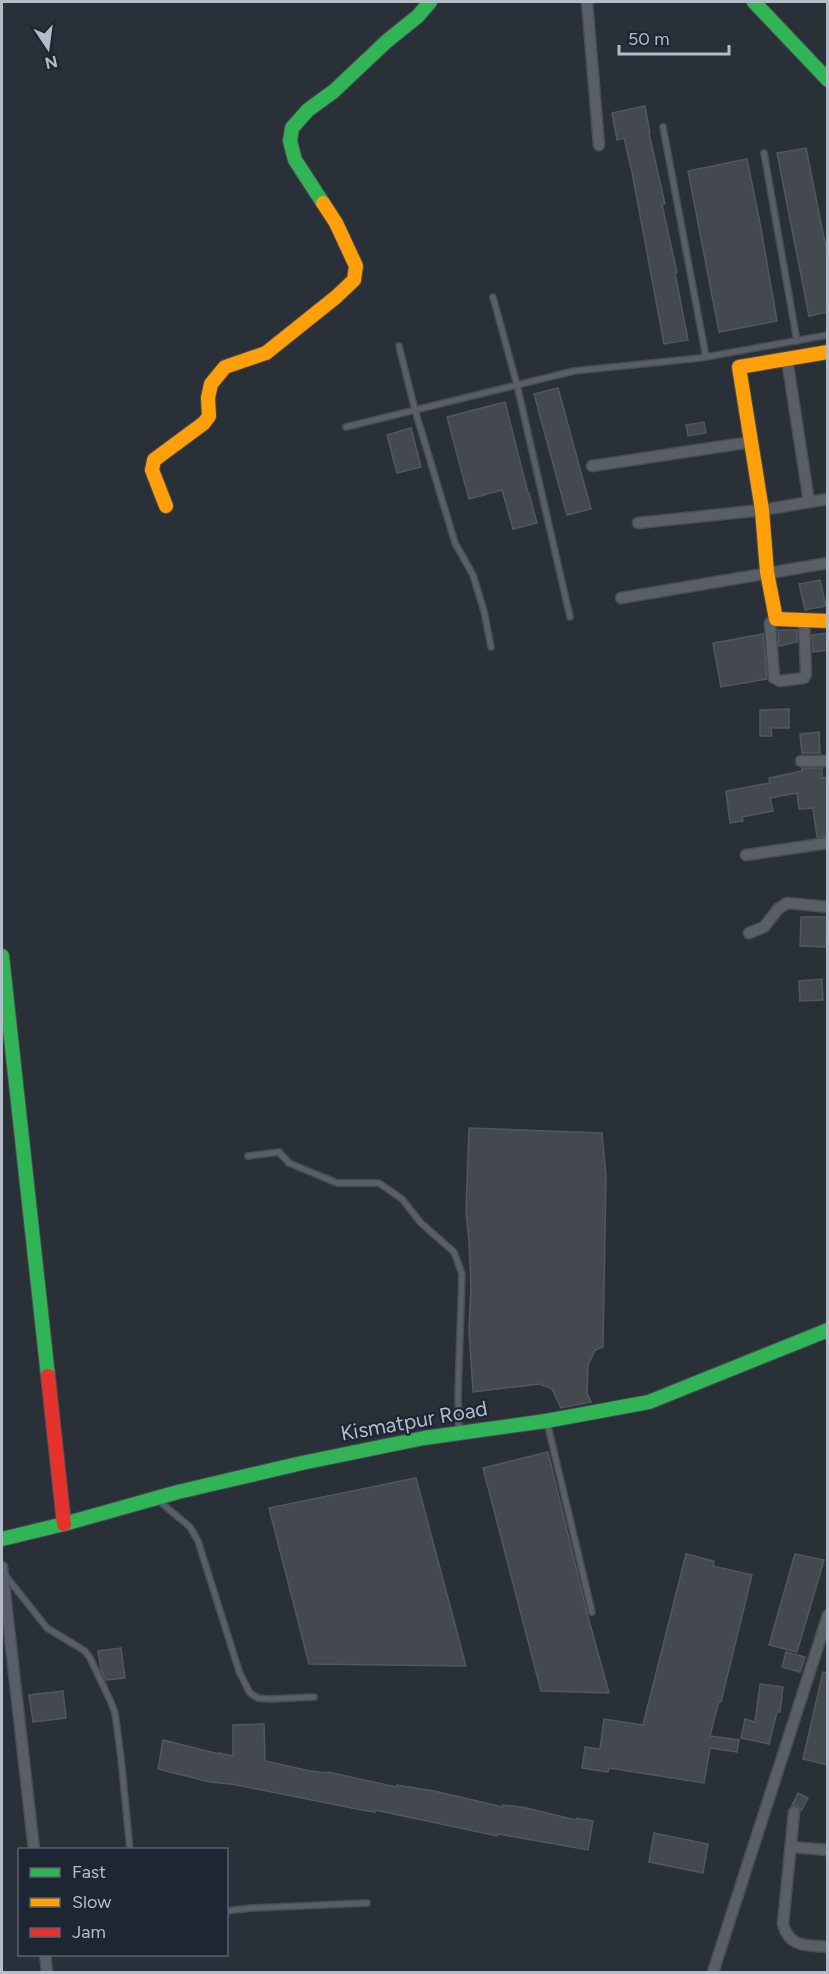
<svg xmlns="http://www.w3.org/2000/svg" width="829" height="1974" font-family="Figtree,sans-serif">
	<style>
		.building { fill: #444950; stroke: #52575f; stroke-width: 1.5 }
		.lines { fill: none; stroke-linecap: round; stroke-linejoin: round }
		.lane-casing { stroke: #484c53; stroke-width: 8 }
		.street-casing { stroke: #484c53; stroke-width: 13 }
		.fast-casing { stroke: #484c53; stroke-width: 16 }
		.slow-casing { stroke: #484c53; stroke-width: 16 }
		.jam-casing { stroke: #484c53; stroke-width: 16 }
		.lane { stroke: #5a5e66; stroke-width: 5 }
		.street { stroke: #5a5e66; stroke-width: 10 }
		.fast { stroke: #30b455; stroke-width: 14 }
		.slow { stroke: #ff9f0a; stroke-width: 14 }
		.jam { stroke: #e5322d; stroke-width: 14 }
		.labels { text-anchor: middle; stroke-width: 4.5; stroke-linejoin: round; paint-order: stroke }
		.street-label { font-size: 21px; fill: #b4bcc9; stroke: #1d2633 }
	</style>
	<rect width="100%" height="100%" fill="#2a3038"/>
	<g class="building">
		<polygon points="645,106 650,133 649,133 665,204 662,205 677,272 675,273 688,340 664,344 632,172 624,138 617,140 612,113"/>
		<polygon points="806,148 828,258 828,312 809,316 777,153"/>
		<polygon points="747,159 760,223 777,321 719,332 688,171"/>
		<polygon points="558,388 591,509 567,515 534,394"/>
		<polygon points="505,402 528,493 529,493 537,523 513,529 502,490 469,499 447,417"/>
		<polygon points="704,422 706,433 688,436 686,425"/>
		<polygon points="411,428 421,467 397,473 387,435"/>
		<polygon points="820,580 826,606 805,610 799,584"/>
		<polygon points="778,630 797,630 797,642 779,646"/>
		<polygon points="828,633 828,650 813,652 812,635"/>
		<polygon points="763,634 767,679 721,687 713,643"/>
		<polygon points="789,709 789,728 771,728 772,736 760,736 760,710"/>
		<polygon points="819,732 820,753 802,753 800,734"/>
		<polygon points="802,768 822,768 822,778 828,777 828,836 817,837 813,808 799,809 797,793 770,798 773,811 742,817 743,821 730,823 726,791 770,783 769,778 802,771"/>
		<polygon points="801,917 827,917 826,947 800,946"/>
		<polygon points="822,979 823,1000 800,1001 799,981"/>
		<polygon points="469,1128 602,1133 606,1176 603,1347 595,1350 588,1365 587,1393 591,1402 561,1408 552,1389 540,1384 473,1392 469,1329 471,1288 469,1241 466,1211"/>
		<polygon points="548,1452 587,1613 609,1693 541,1691 483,1468"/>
		<polygon points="416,1478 466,1666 309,1664 269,1508"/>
		<polygon points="686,1554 714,1561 713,1566 752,1575 721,1702 719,1701 710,1736 739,1740 737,1752 710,1748 704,1783 609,1768 608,1772 582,1768 585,1747 600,1749 604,1719 643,1725"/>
		<polygon points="795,1554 824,1560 797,1652 769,1645"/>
		<polygon points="121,1648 125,1678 106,1680 101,1670 98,1651"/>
		<polygon points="786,1652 805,1657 800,1672 782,1667"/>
		<polygon points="823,1672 828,1673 828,1765 803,1759"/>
		<polygon points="760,1684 783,1687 780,1712 777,1712 769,1744 741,1738 745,1719 755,1722"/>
		<polygon points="63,1691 66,1718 33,1722 29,1695"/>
		<polygon points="264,1724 265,1761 310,1771 328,1773 328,1772 396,1787 397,1785 434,1791 503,1807 503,1805 522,1807 576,1820 577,1818 593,1821 588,1850 498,1834 497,1836 375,1810 375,1812 357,1809 231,1784 210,1782 158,1769 163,1740 219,1754 219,1753 233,1756 233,1725"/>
		<polygon points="798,1793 808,1798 801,1811 798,1806 792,1805"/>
		<polygon points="654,1833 708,1844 703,1873 649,1862"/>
	</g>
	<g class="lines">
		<g class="lane-casing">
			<g id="lane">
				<polyline points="663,127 706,357"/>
				<polyline points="764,153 797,341"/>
				<polyline points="493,297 517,385 570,617"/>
				<polyline points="399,346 415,410 455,543 473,575 484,611 491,647"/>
				<polyline points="346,427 574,371 700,358 828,335"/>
				<polyline points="248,1156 279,1152 289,1163 337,1183 379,1183 402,1199 421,1223 454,1252 462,1274 458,1395 459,1432"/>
				<polyline points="547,1422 592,1612"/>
				<polyline points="159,1501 190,1527 198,1541 239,1671 250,1693 258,1698 270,1699 314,1697"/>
				<polyline points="5,1575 47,1628 85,1651 90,1658 110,1700 115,1713 121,1758 130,1850"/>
				<polyline points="226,1911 252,1908 367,1903"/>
			</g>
		</g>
		<g class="street-casing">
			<g id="street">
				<polyline points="587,2 599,145"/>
				<polyline points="787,359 809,502"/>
				<polyline points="592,466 751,442"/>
				<polyline points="638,523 762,510 828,499"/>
				<polyline points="621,598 828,563"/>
				<polyline points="776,619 770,623 774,678 780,681 804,678 806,674 804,620"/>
				<polyline points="801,761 828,761"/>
				<polyline points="746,855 828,843"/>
				<polyline points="749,933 764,927 778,909 787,903 828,907"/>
				<polyline points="2,1567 34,1850"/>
				<path d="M 794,1812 L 783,1924 C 789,1948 807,1945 828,1947"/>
				<polyline points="791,1847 828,1850"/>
				<polyline points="45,1954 47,1972"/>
				<polyline points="713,1972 828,1615"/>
			</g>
		</g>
		<g class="fast-casing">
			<g id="fast">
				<polyline points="754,2 828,80"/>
				<polyline points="323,203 295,160 290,141 292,128 308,110 334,91 387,41 418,16 430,2"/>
				<polyline points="2,956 48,1376"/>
				<polyline points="2,1539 64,1524 178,1492 302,1463 424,1438 546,1421 649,1402 828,1330"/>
			</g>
		</g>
		<g class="slow-casing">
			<g id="slow">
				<polyline points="828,352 739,367 762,510 767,572 776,619 828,621"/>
				<polyline points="166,506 152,470 154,460 204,423 209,416 208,398 211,384 225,367 266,353 336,297 354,280 356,266 336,223 323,203"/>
			</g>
		</g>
		<g class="jam-casing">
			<polyline id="jam" points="48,1376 64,1524"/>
		</g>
		<use href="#lane" class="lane"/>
		<use href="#street" class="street"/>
		<use href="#fast" class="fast"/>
		<use href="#slow" class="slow"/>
		<use href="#jam" class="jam"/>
	</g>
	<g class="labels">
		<g class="street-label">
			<text transform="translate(414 1421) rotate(-10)" y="7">Kismatpur Road</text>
		</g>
	</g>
	<rect width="829" height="1974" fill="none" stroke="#b4bcc9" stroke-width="6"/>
	<rect x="18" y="1848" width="210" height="108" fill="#1d2633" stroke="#59626f" stroke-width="1.5"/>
	<rect x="30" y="1868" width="30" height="9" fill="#30b455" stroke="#59626f" stroke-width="1.5"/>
	<text x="72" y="1878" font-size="18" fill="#b4bcc9">Fast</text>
	<rect x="30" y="1898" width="30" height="9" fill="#ff9f0a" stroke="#59626f" stroke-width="1.5"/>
	<text x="72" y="1908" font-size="18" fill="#b4bcc9">Slow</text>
	<rect x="30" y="1928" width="30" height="9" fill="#e5322d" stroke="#59626f" stroke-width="1.5"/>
	<text x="72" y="1938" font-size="18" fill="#b4bcc9">Jam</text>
	<g transform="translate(48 48) rotate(167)" stroke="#1d2633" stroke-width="4.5" paint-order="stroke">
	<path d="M0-4.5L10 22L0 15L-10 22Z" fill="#b4bcc9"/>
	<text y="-9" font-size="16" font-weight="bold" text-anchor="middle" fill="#b4bcc9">N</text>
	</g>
	<path d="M619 45v9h110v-9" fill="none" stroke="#b4bcc9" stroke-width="3"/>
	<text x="628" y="45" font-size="18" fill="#b4bcc9" stroke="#1d2633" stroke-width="4.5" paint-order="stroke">50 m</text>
</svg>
